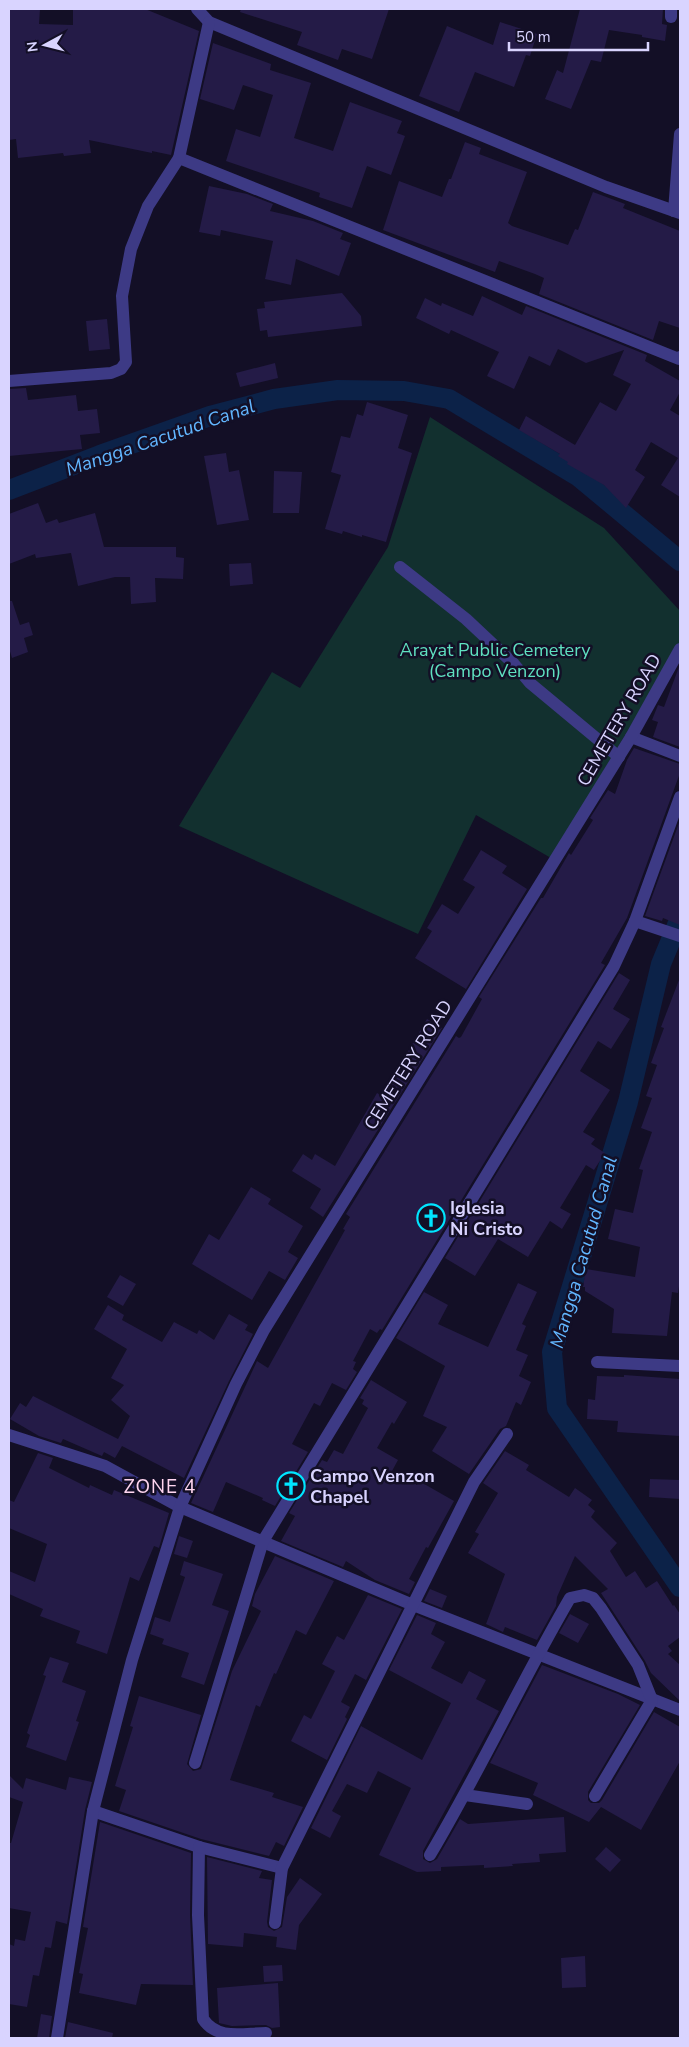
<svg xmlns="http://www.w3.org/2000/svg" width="689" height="2047" font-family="'Nunito Sans',sans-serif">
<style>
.green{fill:#12302f}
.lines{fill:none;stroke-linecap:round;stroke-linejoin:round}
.canal{stroke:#0c2248;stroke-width:20}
.building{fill:#241b47}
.minor{stroke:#3d3a85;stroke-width:12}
.labels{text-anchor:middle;stroke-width:5;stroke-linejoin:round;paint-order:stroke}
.park-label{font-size:18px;fill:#5fe0c0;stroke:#130f26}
.street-label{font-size:18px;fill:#d9d4ff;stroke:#130f26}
.poi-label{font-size:18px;font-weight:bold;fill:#d9d4ff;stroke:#130f26;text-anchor:start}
.water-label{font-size:19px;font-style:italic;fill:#62b6ff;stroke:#130f26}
.neighbourhood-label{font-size:19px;letter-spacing:1px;fill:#ffd6f0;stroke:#130f26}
</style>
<rect width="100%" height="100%" fill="#130f26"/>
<polygon class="green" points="430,417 604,528 680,611 680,644 551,858 476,815 418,934 179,826 272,672 300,688 388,547"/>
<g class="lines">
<g class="canal">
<polyline points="9,490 100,455 210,416 274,399 338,390 404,391 449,399 579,477 680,561"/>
<polyline points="680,918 661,964 628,1102 552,1352 557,1408 680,1587"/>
</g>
</g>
<g class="building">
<polygon points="9,9 40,9 39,24 73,25 73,9 145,9 199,31 171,155 152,151 152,153 89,140 91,153 64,156 63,153 18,158 16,139 9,140"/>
<polygon points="241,9 389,9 372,59 342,49 338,60 297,45 302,32 240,12"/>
<polygon points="580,9 663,9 662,24 667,25 665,41 642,37 642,35 609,30 601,62 591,60 571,109 545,99 557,70 563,73"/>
<polygon points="500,22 537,34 530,56 526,55 514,87 475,72 459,112 419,96 447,26 493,45"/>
<polygon points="213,43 271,64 270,70 311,83 294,138 333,151 350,102 402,121 397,133 405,136 391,175 367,166 352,208 319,197 320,193 226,161 236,129 260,137 273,95 243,85 234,110 200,99"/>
<polygon points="465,142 481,148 479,154 527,172 508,223 512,226 568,245 575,229 578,230 593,192 625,204 623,208 680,231 680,328 659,321 653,340 539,294 544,278 535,274 499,261 495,272 383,230 399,181 442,197 449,179 451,179"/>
<polygon points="209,186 247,194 273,204 270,211 313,221 343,233 340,239 351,243 339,276 296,259 291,285 265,279 273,241 221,230 220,236 199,232"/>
<polygon points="342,293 361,316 362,326 268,337 267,330 260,331 257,309 265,308 264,302"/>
<polygon points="482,296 522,315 526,306 647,355 645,361 680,381 680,392 670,410 680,416 680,497 661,485 678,458 651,442 635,470 645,477 626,508 604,485 567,464 568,462 558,456 560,454 519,430 526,416 575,445 600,402 616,411 631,384 613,375 624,350 586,363 558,349 550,366 529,356 514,389 487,376 499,352 451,330 449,334 416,318 425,298 441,306 442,303 473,316"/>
<polygon points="107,319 110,349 89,351 86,321"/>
<polygon points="275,363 278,378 240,387 236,373"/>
<polygon points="26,388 28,400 76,395 78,411 97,409 100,433 80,435 82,449 9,456 9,389"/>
<polygon points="367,402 408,415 398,448 412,453 386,542 362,535 362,537 343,531 342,534 325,529 341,475 331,472 341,436 350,438 357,414 363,416"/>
<polygon points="226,453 229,472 239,470 249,520 217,525 204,456"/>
<polygon points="274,471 302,472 299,513 273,513"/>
<polygon points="38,503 46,523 57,519 59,523 95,513 104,547 176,547 176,557 184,558 183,579 155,578 156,602 131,604 130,577 115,577 78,586 71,553 36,558 35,554 9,564 9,514"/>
<polygon points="251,563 253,584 230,586 229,564"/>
<polygon points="9,601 12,601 20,625 29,622 33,635 24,638 28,652 12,658 9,648"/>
<polygon points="679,667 680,667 680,747 653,737 658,722 652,720 658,705 664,707"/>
<polygon points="634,748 680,764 680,773 627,918 601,963 605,965 382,1330 380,1329 377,1333 370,1329 353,1361 356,1362 353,1369 357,1372 346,1390 332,1383 320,1406 314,1403 292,1444 308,1452 275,1506 262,1500 263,1498 226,1482 213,1512 191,1503 257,1361 268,1368 345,1230 343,1229 350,1217 346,1214 456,1036 459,1038 461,1037 482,999 479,997 541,898 543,898 569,853 571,855 593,820 590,818 608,790 615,794 627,760"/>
<polygon points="679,823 680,824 680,925 663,918 662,921 645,916"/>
<polygon points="481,850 507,866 502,873 527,889 466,989 415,958 432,931 427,928 442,904 458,914 475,887 463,880"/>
<polygon points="619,973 630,980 613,1009 630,1019 611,1049 598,1041 580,1071 610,1090 583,1132 595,1139 591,1144 605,1153 594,1170 586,1165 560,1208 571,1214 562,1229 550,1221 528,1257 498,1239 475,1276 445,1258"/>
<polygon points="679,980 680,980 680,1280 678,1293 672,1292 667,1336 612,1333 614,1309 585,1291 585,1287 583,1287 586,1269 635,1277 640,1247 608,1239 615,1209 633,1213 643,1170 639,1169 652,1132 641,1128 652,1098 646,1096 657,1065 651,1063 664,1028 661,1027"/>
<polygon points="427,1019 442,1028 323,1217 310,1208 321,1189 292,1171 303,1154 312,1160 315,1154 335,1166 377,1093 382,1096"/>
<polygon points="251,1187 271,1199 268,1204 303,1226 288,1252 298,1258 285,1280 269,1271 252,1300 192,1264 209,1234 219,1240"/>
<polygon points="120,1275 136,1284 123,1306 107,1297"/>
<polygon points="518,1283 537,1292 522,1324 526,1326 516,1350 528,1355 519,1376 531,1382 521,1405 516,1402 506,1426 500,1429 469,1474 432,1451 447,1427 423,1416 445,1366 396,1338 424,1292 448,1305 438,1324 488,1347"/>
<polygon points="108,1305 124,1315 122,1320 162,1342 174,1322 197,1334 199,1330 214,1340 229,1314 248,1325 245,1330 253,1334 229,1381 184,1478 122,1446 115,1458 104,1452 102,1456 63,1439 61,1443 39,1436 10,1419 20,1403 26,1407 33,1396 118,1439 130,1416 111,1400 124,1385 111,1378 127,1349 94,1329"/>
<polygon points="624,1375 680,1379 680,1436 617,1432 618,1421 587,1419 588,1399 595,1400 597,1376 624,1377"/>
<polygon points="371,1380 407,1402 394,1424 392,1422 377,1448 398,1460 392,1471 417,1485 419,1481 454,1501 428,1548 426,1547 409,1579 415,1582 409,1594 375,1580 346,1561 343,1567 281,1541 295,1516 289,1513 322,1460 327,1462 334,1450 343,1454 368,1408 362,1404 364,1400 360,1398"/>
<polygon points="505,1451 529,1465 526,1470 569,1497 575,1488 592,1500 588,1505 595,1511 591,1517 617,1543 610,1551 626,1577 635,1571 646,1588 657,1581 673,1606 674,1605 680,1614 680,1637 668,1646 672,1651 668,1654 680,1665 680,1701 651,1673 645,1661 601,1593 608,1589 575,1556 557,1597 556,1606 537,1640 505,1627 503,1632 486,1624 505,1574 468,1553 479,1534 475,1532 498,1493 483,1483"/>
<polygon points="38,1453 53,1458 49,1468 89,1488 90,1485 112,1495 114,1490 169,1513 159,1548 154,1546 139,1581 130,1577 107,1654 76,1643 80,1631 40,1616 43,1609 9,1594 9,1571 35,1582 47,1544 9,1528 9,1500 14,1502"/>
<polygon points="650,1479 680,1480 680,1499 649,1497"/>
<polygon points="179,1536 193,1541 187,1558 174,1554"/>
<polygon points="275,1556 334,1581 306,1635 296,1630 276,1674 274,1673 260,1707 256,1705 230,1780 274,1793 272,1797 303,1807 284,1846 276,1842 269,1856 201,1839 119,1811 126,1790 115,1786 133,1727 130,1726 139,1696 201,1715 187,1764 193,1771 201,1769 232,1671 261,1611 252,1606 255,1594"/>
<polygon points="184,1561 223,1574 212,1605 229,1611 204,1685 181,1677 189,1653 162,1644 164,1639 150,1634 155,1617 170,1622 185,1577 180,1575"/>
<polygon points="430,1589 447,1596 442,1608 424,1601"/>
<polygon points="368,1595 402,1609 366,1680 355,1674 341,1702 350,1707 345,1717 347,1719 327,1760 291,1741 304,1715 311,1719 335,1671 322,1664 337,1636 344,1640"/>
<polygon points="570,1614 589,1624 578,1643 559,1633"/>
<polygon points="417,1615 436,1623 431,1634 445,1642 431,1668 462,1684 469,1671 486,1680 476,1699 499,1711 423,1851 423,1859 430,1863 437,1859 460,1819 468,1824 564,1817 566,1852 539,1854 540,1862 512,1864 513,1866 484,1868 484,1865 441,1867 441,1871 417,1872 379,1855 411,1788 378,1771 367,1793 347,1784 332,1811 341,1816 330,1838 311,1828 361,1726 422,1760 451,1703 389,1670"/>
<polygon points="50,1657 69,1663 62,1682 86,1691 76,1721 79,1722 66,1761 26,1747 30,1735 27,1733 46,1676 43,1675"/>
<polygon points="542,1665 618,1694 640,1705 588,1792 588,1800 591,1803 599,1803 602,1800 654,1712 680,1727 680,1761 641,1830 601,1807 589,1822 533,1795 538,1783 490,1763"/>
<polygon points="9,1775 23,1789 26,1778 66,1790 69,1777 92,1782 85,1810 67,1924 56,1921 51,1948 45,1947 39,1976 33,1975 27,2007 9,2004 9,1944 14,1946 15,1939 25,1941 31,1912 9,1908 9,1843 11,1843 23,1802 9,1797"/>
<polygon points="100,1822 191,1853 190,1915 193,1985 141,1984 136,2005 79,1993 83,1974 79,1973 88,1928 83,1927"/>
<polygon points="606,1847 621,1860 610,1872 595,1859"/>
<polygon points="207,1857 262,1871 259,1878 272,1880 267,1922 268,1927 274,1931 282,1927 287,1897 300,1878 322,1894 299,1925 296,1950 276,1947 277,1937 244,1933 243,1947 208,1944"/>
<polygon points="585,1956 586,1987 562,1988 561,1958"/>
<polygon points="282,1965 283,1981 264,1982 263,1966"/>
<polygon points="278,1983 280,2027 272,2028 266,2025 232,2026 219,2023 217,1988"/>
<polygon points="41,2014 52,2016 49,2038 37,2038"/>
<polygon points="68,2022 113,2033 112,2038 65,2038"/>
</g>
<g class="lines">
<g class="minor">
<polyline points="197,9 209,22 606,187 680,213"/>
<polyline points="671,17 671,9"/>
<polyline points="179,158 679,359 680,357"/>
<polyline points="674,211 680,134"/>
<polyline points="9,381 111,373 121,369 126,362 122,296 131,249 148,206 179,158 209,22"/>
<polyline points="400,567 466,619 514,664 530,683 619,757"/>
<polyline points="631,737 680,756"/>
<polyline points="635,921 680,936"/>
<polyline points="597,1362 680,1366"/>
<polyline points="9,1435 105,1466 180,1507 413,1605 680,1710"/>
<polyline points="195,1763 263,1541 614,966 635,921 680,797"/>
<polyline points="465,1795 527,1804"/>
<path d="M 93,1811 L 199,1847 L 198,1915 L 203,2019 C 218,2041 243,2033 266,2033"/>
<polyline points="199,1847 282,1868"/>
<path d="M 430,1855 C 480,1771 521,1682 570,1598 L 584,1595 L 593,1598 L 601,1608 L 638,1665 L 652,1700 L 595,1796"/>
<polyline points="275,1923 282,1868 474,1482 507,1434"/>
<polyline points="57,2038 93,1811 132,1660 180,1507 236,1384 264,1330 631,737 680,649"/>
</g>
</g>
<defs>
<g id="church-ring" transform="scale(1.4375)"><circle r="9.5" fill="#130f26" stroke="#00e5ff" stroke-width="1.5"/><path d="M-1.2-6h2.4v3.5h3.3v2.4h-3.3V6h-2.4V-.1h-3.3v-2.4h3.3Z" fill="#00e5ff"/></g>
</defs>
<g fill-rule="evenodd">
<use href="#church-ring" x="431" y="1218"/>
<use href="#church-ring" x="291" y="1486"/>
</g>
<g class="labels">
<g class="park-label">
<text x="495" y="656">Arayat Public Cemetery<tspan x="495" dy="21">(Campo Venzon)</tspan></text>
</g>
<g class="street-label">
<text transform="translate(619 720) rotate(-60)" y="6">CEMETERY ROAD</text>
<text transform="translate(408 1065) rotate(-58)" y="6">CEMETERY ROAD</text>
</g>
<g class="poi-label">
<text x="450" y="1214">Iglesia<tspan x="450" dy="21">Ni Cristo</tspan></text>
<text x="310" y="1482">Campo Venzon<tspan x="310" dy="21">Chapel</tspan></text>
</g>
<g class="water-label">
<text transform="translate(160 437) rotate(-19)" y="7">Mangga Cacutud Canal</text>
<text transform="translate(583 1252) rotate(-74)" y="7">Mangga Cacutud Canal</text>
</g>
<g class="neighbourhood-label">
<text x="160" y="1493">ZONE 4</text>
</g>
</g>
<rect width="689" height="2047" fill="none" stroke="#d9d4ff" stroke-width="20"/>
<g transform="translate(45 45) rotate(263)" stroke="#130f26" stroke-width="4" paint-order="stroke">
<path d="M0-4L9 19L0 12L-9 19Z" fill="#d9d4ff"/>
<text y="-8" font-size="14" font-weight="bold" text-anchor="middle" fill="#d9d4ff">N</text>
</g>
<path d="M509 42v8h139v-8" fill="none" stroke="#d9d4ff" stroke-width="2.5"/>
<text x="516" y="42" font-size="15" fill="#d9d4ff" stroke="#130f26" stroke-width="4" paint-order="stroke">50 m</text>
</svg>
